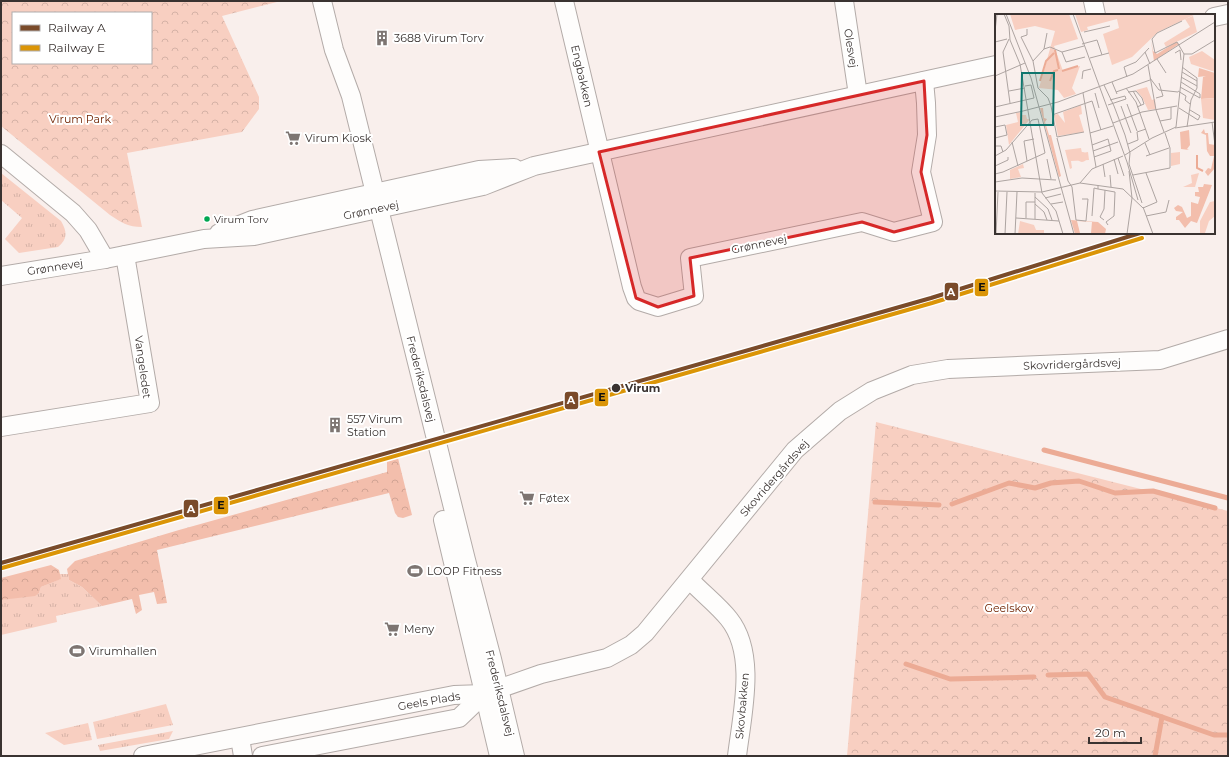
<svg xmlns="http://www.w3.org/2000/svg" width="1229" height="757" font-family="Montserrat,sans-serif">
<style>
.grass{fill:url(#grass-tufts)}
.forest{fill:url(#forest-crowns)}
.park{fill:url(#park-crowns);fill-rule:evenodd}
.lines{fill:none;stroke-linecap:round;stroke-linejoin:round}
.stream{stroke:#ecab95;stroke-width:5}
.minor-casing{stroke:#b3aba8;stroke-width:20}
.minor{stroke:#fefdfc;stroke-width:18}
.rail-1-casing{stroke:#fff;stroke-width:7}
.rail-2-casing{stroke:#fff;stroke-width:7}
.rail-1{stroke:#7a4b2a;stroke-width:4}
.rail-2{stroke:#db9507;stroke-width:4}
.marked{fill:#d62828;fill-opacity:0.2;stroke:#d62828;stroke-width:3;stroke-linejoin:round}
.bus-dot{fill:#00a651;stroke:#fff;stroke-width:1.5}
.stop-dot{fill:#3a3331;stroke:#fff;stroke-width:1.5}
.labels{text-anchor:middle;stroke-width:4;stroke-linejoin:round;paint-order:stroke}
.bus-label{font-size:10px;fill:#3a3331;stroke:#fff;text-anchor:start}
.poi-label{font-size:11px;fill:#3a3331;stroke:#fff;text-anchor:start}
.street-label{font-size:11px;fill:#3a3331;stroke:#fff}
.park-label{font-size:11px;fill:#712402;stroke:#fff}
.stop-label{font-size:11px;font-weight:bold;fill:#3a3331;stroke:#fff;text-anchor:start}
.inset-river{fill:none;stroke:#ecab95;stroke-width:2}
.inset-road{fill:none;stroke:#ada4a1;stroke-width:1}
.view{fill:#0f766e;fill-opacity:0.15;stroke:#0f766e;stroke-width:2}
.inset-edge{fill:none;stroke:#3a3331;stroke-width:2}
.line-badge{stroke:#fff;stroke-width:1.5}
.badge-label{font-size:11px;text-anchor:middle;font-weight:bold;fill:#fff}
.pale-badge-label{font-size:11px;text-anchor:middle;font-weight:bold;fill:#111}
</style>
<defs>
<pattern id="grass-tufts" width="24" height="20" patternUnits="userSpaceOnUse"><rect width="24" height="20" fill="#f8cfc1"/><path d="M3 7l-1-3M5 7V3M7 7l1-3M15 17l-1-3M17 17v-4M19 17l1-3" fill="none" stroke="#d5b2a6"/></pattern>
<pattern id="forest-crowns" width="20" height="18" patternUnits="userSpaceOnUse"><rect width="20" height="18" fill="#f3beac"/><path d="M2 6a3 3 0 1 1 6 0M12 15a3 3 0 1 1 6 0" fill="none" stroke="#d1a494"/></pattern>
<pattern id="park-crowns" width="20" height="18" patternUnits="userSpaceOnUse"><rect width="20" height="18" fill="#f8cfc1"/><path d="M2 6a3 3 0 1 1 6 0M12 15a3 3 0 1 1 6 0" fill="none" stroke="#d5b2a6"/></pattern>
</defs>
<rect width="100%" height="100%" fill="#f9efec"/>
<g class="grass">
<path d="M 1,173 L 61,221 C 67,231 68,239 58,247 L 19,253 L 5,239 L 22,218 L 1,200 Z"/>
<polygon points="60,574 68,574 69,580 82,587 102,606 56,616 57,622 1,635 1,600 39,593 41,587 60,579"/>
<polygon points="166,704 173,725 97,739 93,722"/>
<polygon points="88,723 92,740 64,745 45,733"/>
<polygon points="173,731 169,739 100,751 98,745"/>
</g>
<g class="forest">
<polygon points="398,458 412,515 403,518 398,517 395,513 389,493 157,550 167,603 157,604 154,592 139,595 142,610 136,614 132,599 102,606 82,587 69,580 67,569 75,561 179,530 387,472 387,461"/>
<polygon points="51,565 59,570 61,579 41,587 39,593 35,596 1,600 1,578"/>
</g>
<g class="park">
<path d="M 1,1 L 281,1 L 222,16 L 259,97 L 259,109 L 242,132 L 127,153 L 142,227 C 128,227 122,223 110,215 L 1,126 ZM 13,13 L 151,13 L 151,63 L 13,63 Z"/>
<polygon points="876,422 1228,511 1228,756 847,756"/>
</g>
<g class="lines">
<g class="stream">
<polyline points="1044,450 1228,498"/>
<polyline points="875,502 939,505"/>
<polyline points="952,504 1009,483 1035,488 1051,483 1079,481 1115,493 1153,491 1215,508"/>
<polyline points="906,664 950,679 1034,677"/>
<polyline points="1048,675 1088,674 1105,697 1214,735 1228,735"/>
<polyline points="1155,756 1162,717"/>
</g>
<g class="minor-casing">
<g id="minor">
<polyline points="322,1 334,50 351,96 466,560 492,659 515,756"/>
<polyline points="564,1 632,287 636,298 639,301 658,307 694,296 690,258 862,222 894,232 933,222 921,172 927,135 926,103 924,81"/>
<polyline points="844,1 858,95"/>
<polyline points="1093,1 1096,15"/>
<polyline points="1214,17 1228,14"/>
<polyline points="1,154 73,213 88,230 105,259"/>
<polyline points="219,233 252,220 479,170 514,168"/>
<polyline points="1,276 105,259 204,239 254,236 483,186 534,166 996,65"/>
<polyline points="1,427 150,403 125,255"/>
<polyline points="443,520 499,756"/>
<path d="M 690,580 C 701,592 719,606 729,619 C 757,654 742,714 737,756"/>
<polyline points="240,738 243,756"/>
<polyline points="143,756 454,695 484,694 541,674 607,658 631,645 645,633 795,450 840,411 872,391 912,375 948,369 1160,360 1228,339"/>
<polyline points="262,756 459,718 484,694"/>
</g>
</g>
<use href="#minor" class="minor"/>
<g class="rail-1-casing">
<polyline id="rail-1" points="1,563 931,298 1140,233"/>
</g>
<g class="rail-2-casing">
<polyline id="rail-2" points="2,568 932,303 1142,238"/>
</g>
<use href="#rail-1" class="rail-1"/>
<use href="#rail-2" class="rail-2"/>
</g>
<path class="marked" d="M 924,81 L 927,135 L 921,172 L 933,222 L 894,232 L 862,222 L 690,258 L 694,296 L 658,307 L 636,298 L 599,152 Z"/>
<defs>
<g id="building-bare" transform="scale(1.2)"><path d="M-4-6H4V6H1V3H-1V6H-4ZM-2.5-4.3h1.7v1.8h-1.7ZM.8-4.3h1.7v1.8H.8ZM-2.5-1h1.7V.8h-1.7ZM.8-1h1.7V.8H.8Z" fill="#7d7572" stroke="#fff" stroke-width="2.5" paint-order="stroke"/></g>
<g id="supermarket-bare" transform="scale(1.2)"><path d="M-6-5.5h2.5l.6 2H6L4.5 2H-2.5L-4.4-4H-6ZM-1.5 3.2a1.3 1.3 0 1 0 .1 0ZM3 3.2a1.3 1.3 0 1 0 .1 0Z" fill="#7d7572" stroke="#fff" stroke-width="2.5" paint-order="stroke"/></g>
<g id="stadium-bare" transform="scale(1.2)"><path d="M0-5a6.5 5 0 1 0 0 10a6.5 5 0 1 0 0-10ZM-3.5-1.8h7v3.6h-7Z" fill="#7d7572" stroke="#fff" stroke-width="2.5" paint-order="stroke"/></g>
</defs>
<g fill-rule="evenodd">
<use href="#building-bare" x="382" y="38"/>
<use href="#supermarket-bare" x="293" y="138"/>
<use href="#building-bare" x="335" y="425"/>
<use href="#supermarket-bare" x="527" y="498"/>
<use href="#stadium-bare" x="415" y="571"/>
<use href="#supermarket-bare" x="392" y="629"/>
<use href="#stadium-bare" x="77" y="651"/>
</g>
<circle class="bus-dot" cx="207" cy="219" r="3.5"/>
<circle class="stop-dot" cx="616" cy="388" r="5"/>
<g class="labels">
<g class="bus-label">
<text x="214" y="223">Virum Torv</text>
</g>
<g class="poi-label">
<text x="394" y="42">3688 Virum Torv</text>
<text x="305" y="142">Virum Kiosk</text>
<text x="347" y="423">557 Virum<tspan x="347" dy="13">Station</tspan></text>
<text x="539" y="502">Føtex</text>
<text x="427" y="575">LOOP Fitness</text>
<text x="404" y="633">Meny</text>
<text x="89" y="655">Virumhallen</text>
</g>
<g class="street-label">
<text transform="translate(851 48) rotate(81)" y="4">Olesvej</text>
<text transform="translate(582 76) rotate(77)" y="4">Engbakken</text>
<text transform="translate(371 210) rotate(-12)" y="4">Grønnevej</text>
<text transform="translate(759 244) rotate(-12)" y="4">Grønnevej</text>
<text transform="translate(55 267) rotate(-9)" y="4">Grønnevej</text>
<text transform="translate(1072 364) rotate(-2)" y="4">Skovridergårdsvej</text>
<text transform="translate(143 367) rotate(82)" y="4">Vangeledet</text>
<text transform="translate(421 379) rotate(76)" y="4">Frederiksdalsvej</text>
<text transform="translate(774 478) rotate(-49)" y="4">Skovridergårdsvej</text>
<text transform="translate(500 693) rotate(76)" y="4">Frederiksdalsvej</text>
<text transform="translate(429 701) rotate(-10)" y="4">Geels Plads</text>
<text transform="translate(742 706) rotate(-85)" y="4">Skovbakken</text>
</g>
<g class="park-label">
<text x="80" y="123">Virum Park</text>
<text x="1009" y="612">Geelskov</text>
</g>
<g class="stop-label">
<text x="625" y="392">Virum</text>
</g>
</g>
<g transform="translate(995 14)">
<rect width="220" height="220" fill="#f9efec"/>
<path d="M 198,2 L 202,18 L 171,33 L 169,29 L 195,13 L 190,5 ZM 86,91 L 87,100 L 84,101 L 89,118 L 63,122 L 59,101 L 63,100 L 70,109 L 68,98 ZM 204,159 L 200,173 L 188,173 L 197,169 L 196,161 Z" fill="#f8cfc1"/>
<path d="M 156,27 L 158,37 L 162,40 L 181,28 L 184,30 L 159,47 ZM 204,54 L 220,59 L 220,84 L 206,85 L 208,63 L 211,62 L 203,63 ZM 45,94 L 48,94 L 49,104 L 52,105 L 50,108 L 54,121 L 56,121 L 66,162 L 64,163 ZM 209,115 L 210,119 L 213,119 L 214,130 L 220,131 L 220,154 L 213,162 L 210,158 L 213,154 L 216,155 L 219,142 L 215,142 L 212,137 L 211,121 L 206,119 ZM 194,116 L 195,131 L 192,135 L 194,136 L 186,135 L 185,118 ZM 209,170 L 217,171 L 202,209 L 196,207 L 190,214 L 184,206 L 181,206 L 181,203 L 188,198 L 181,197 L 179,194 L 183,191 L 187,193 L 192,204 L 196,202 L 196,188 L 203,190 L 205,183 L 200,182 L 200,178 L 204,178 L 203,173 L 208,173 ZM 76,206 L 103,208 L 111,215 L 110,220 L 86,219 L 96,219 L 97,208 L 82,207 L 85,219 L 80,220 Z" fill="#f3beac"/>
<path d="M 220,187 L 220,202 L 214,207 L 210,219 L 205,219 L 205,207 L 215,188 Z" fill="#f8cfc1"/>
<path d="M 15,0 L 74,0 L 83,25 L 59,32 L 68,57 L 85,52 L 77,74 L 81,80 L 69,84 L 63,76 L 44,74 L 60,17 L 40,12 L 20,16 ZM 80,0 L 201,0 L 163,18 L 137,43 L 117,51 L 108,20 L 124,14 L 122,5 L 92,13 L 93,16 L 86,18 ZM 207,37 L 220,46 L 220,58 L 196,50 L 194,43 ZM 152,73 L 157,86 L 160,85 L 161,95 L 153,96 L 147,83 L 141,76 ZM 220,84 L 220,106 L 208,104 L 206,85 ZM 26,98 L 27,101 L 31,101 L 32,105 L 35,105 L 14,131 L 11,111 L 23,108 L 21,99 ZM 86,134 L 87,139 L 93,138 L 94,146 L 76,147 L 77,154 L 75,155 L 70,136 ZM 28,150 L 29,154 L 23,155 L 26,163 L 15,165 L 15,156 Z" fill="#f8cfc1"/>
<path d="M82 143a5 5 0 1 1 10 0a5 5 0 1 1-10 0ZM 185,138 L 185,150 L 176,152 L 176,139 ZM 25,207 L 39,211 L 41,216 L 49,216 L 49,220 L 23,220 Z" fill="#f8cfc1"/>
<path class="inset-river" d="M 60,36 L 64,55M 67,57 L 83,52M 45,67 L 51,47 L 59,39M 55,67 L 59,57 L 63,56M 202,141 L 202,154 L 208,157"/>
<path class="inset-road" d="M 9,0 L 14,12 L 15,26 L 25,50 L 47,179 L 61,197 L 68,220M 11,0 L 36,64 L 79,220M 78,0 L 132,148 L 143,186M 32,15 L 32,21 L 26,23 L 38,47M 0,17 L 2,0M 89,18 L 115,12M 14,25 L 8,38 L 15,89M 0,28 L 12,25M 87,30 L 102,26 L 107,41M 49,35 L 52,19M 67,38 L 71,48 L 90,43M 150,38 L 155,50M 180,39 L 185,36 L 186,46M 189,40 L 197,40 L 220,26M 95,44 L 114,39M 162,45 L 171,59M 153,51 L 161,96 L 169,118M 187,53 L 202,64 L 202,74 L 196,86 L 192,113M 187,58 L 202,67M 0,62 L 30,49M 132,63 L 129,53 L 141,48 L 154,34M 186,63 L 202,72M 155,64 L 164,76 L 183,78M 87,65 L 88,57 L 96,55M 117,68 L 122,80M 109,71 L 119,92M 185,73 L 205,84 L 205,80 L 186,68M 131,74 L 141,88 L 154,125M 14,77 L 30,74M 138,77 L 146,91M 183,77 L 191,82 L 190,86 L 195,90M 121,78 L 155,66M 133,78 L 141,77 L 147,84 L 149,90 L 142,93M 88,79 L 101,153M 100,79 L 104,94M 161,84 L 168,82 L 164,69M 132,90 L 142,117M 113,91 L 131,85 L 130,82 L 115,86M 119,92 L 130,121M 126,92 L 136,119M 0,93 L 39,84 L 36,71 L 30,72M 184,94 L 203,106 L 205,102 L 195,96M 28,97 L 63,88 L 138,60 L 220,8M 57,101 L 97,87 L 106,116M 0,103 L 28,97M 165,107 L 176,105 L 176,93M 217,108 L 220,131M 118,109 L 147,98 L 182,92M 0,113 L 10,111 L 12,121 L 0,124M 180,114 L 220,108M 95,119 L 118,112M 130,121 L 135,139 L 134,150 L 147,189M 62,123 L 56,92 L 53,84 L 43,74 L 38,47 L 49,35 L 55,33 L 67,38 L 89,32M 62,123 L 89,118M 62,124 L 73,167 L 77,173 L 81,206 L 91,207 L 93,185 L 87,185M 17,128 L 23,152M 150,129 L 155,141M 133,130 L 143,126 L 142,118 L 151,115M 97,131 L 113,125 L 116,137 L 99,143M 0,132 L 6,132 L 8,138M 98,137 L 123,128M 130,141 L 157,124 L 181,113 L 189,40 L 182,28 L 160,39 L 157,25 L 162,19 L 187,7M 0,142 L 11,136 L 37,106M 151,142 L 174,134M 123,144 L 129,162M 52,145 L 56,165M 119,145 L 123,160M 32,147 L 29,127 L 39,125M 108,150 L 110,163M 0,152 L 13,146 L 13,143M 0,160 L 8,158 L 50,139 L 43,105 L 37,106M 115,161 L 116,173M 138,161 L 175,154 L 175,134 L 170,119M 0,168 L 27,164 L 61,166M 85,169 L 97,155 L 128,142M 103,171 L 103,175 L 120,178 L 119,202 L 111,208 L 113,211M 0,177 L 47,178 L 85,169 L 128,175 L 148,194M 40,183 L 53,195 L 57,206M 50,184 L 66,180M 40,190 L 49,198 L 52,206M 56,190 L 68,188M 148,193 L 158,220M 148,194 L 162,188 L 151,159M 97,202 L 99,174 L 103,175M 151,202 L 171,198 L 174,186M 21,204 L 64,207M 31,204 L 31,188 L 40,188M 40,205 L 40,179M 109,206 L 105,203 L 109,195 L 110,176M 1,220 L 3,178M 10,220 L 12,178M 20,220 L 22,178M 132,220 L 137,184 L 134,157"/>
<path class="view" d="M 27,59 L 59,59 L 58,111 L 26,111 Z"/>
<rect width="220" height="220" class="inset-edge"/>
</g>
<g class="line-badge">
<rect x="974" y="278" width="15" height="19" rx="4" fill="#db9507"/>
<rect x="944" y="282" width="15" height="19" rx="4" fill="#7a4b2a"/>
<rect x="594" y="388" width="15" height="19" rx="4" fill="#db9507"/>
<rect x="564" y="391" width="15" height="19" rx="4" fill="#7a4b2a"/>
<rect x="213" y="496" width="16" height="19" rx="4" fill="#db9507"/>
<rect x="183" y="499" width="16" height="19" rx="4" fill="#7a4b2a"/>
</g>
<g class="badge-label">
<text x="951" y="296">A</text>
<text x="571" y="404">A</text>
<text x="191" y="513">A</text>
</g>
<g class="pale-badge-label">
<text x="982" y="291">E</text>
<text x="602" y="401">E</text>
<text x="221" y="509">E</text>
</g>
<rect width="1229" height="757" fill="none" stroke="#3a3331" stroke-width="4"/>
<rect x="12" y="12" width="140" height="52" fill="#ffffff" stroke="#b0adad"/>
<rect x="20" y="25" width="20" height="6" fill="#7a4b2a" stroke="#b0adad"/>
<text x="48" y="32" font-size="12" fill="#3a3331">Railway A</text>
<rect x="20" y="45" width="20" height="6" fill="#db9507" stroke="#b0adad"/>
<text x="48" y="52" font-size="12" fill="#3a3331">Railway E</text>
<path d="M1089 737v6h52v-6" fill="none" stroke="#3a3331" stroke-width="2"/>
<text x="1095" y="737" font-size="12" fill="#3a3331" stroke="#ffffff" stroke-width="3" paint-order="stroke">20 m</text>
</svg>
